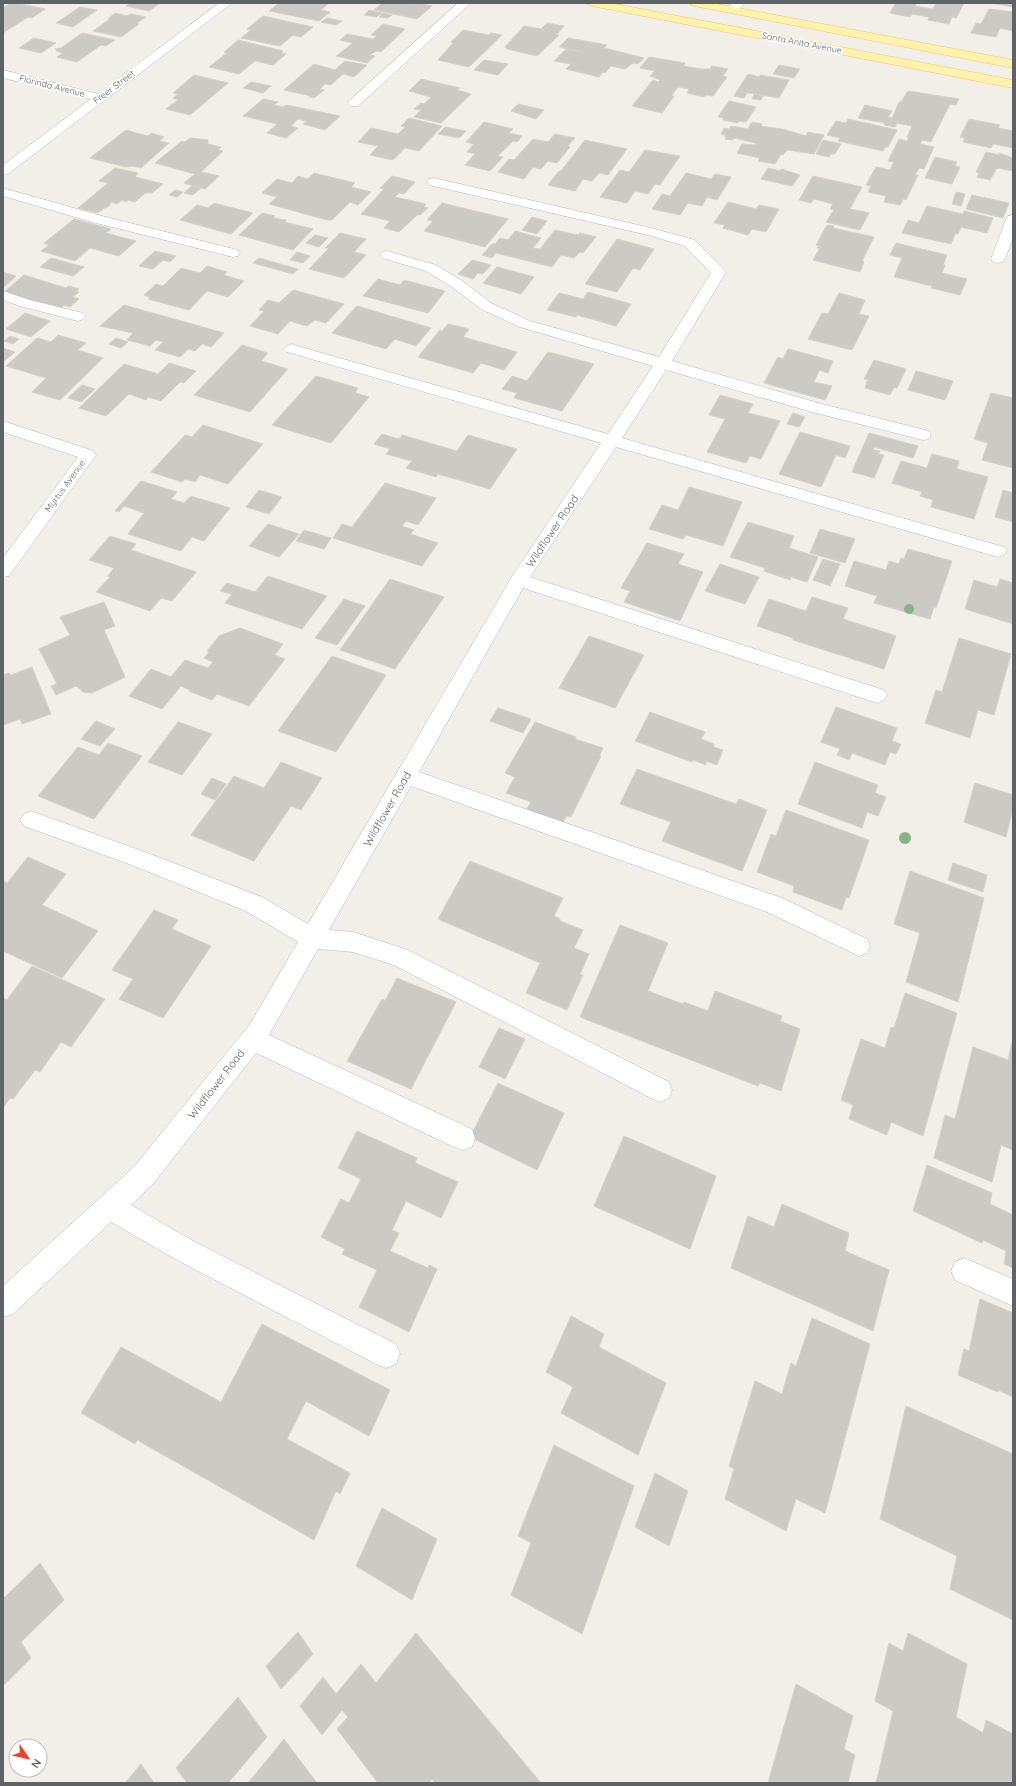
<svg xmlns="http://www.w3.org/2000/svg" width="1016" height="1786" font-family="Quicksand,sans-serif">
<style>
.building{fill:#cccac5;stroke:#d6d1c6}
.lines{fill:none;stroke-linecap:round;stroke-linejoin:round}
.minor-casing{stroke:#b5b8bc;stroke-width:1}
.major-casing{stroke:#f2c960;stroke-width:1}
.minor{fill:#fff;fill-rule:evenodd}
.major{fill:#fff2af;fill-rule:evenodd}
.tree{fill:#89b387}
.labels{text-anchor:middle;stroke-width:3.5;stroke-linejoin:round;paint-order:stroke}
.far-street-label{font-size:9px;fill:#5f6368;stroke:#fff}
.street-label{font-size:11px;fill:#5f6368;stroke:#fff}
</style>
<rect width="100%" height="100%" fill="#f1efe8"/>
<g class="building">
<polygon points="11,3 16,3 45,9 32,18 28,17 3,33 3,8"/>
<polygon points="131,3 164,3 159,4 149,11 126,6"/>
<polygon points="279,3 329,3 321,10 330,12 319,21 269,11"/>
<polygon points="377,3 415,4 417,3 432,6 417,19 374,10 381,4"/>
<polygon points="896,3 916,3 915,6 933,9 936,3 964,3 956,18 952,17 949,24 928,20 929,17 912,14 910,17 890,13"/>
<polygon points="991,3 1013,3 1013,7"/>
<polygon points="80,7 97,10 73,27 56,23"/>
<polygon points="989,9 1013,12 1013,31 1000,28 996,37 971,33 976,23 981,24"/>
<polygon points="369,10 382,13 376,17 364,15"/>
<polygon points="115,13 127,16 131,14 146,17 137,23 139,24 121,37 93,31 110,19 108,19"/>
<polygon points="383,13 392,15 388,18 379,17"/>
<polygon points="263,16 313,27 301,37 293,35 280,46 241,38 251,30 247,29"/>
<polygon points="327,18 342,21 336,25 321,22"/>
<polygon points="547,23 564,26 556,35 559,35 537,56 507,49 505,47 524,26 541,29"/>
<polygon points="383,24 405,29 381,52 376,51 370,55 375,56 367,63 336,56 353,43 340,40 347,34 373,39 377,36 371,35"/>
<polygon points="463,30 489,35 491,33 502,35 469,67 438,60 453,43 451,42"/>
<polygon points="82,33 115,40 106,46 101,45 77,62 57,57 63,53 56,51 57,50 55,49 61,48"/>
<polygon points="34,38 56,43 41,53 19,48"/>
<polygon points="568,38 607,45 604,48 644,58 638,64 633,63 625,69 611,66 605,73 603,72 599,77 566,69 571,64 554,61 566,49 583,52 559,47"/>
<polygon points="238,40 283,51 281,53 286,54 273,65 255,61 239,74 209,67 227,53 224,52"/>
<polygon points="649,57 685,63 683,66 701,69 710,69 712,66 728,69 723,76 727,77 713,96 706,95 704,97 687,93 689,89 678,87 671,96 674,96 662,113 632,106 653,80 658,82 660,80 650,76 655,71 640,68"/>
<polygon points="484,60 508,64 498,75 474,70"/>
<polygon points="345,61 367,65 354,77 343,74 331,85 325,84 320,89 324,90 314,98 309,97 311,96 284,90 314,64 335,70"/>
<polygon points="779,65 800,69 794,78 773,74"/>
<polygon points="748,74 759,77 760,75 789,80 779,98 737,91"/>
<polygon points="194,75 228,83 190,115 166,109 178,100 173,98 178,94 173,93"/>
<polygon points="421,79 460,88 457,90 471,94 441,123 414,117 421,110 414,109 421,103 424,104 431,97 409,91"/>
<polygon points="251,82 271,86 263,93 243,88"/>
<polygon points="737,91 747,93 744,98 734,96"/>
<polygon points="908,91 959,99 956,105 950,104 931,142 922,140 920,144 934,147 924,169 919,168 915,175 918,175 906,200 903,199 900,205 884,202 886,196 868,192 871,186 866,185 876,167 890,170 894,162 888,161 899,139 907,141 909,137 907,137 912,126 897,123 895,127 884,125 885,123 858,118 865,105 892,111 888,117 892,118 899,102 901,102"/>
<polygon points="754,94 763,96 761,100 752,99"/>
<polygon points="263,99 278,102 274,105 283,107 286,105 340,116 325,130 303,124 307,121 298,119 291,126 298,128 286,138 267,133 277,124 243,116"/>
<polygon points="729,101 756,107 746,122 739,121 738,123 723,120 724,118 718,117"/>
<polygon points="518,104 544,110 536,119 511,111"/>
<polygon points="409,118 442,126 419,151 405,148 393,160 370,155 378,146 358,142 371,128 398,134 405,127 401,126"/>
<polygon points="848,119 897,130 888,147 885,147 883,151 838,141 840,138 827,135 836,121 846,123"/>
<polygon points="969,119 1000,125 998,128 1013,131 1013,148 993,144 991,148 963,142 965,138 960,137"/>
<polygon points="484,122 513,129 509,133 522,136 517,142 513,141 498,156 503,157 490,171 465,165 475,154 467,152 474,144 466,142"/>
<polygon points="752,122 762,124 761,126 782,129 806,136 808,132 824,135 814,154 787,150 783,155 781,154 775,164 758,161 760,158 737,153 742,144 755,145 756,143 734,138 733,140 725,139 726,137 724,136 725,135 721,134 724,128 729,129 731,126 748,129"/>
<polygon points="445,127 466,131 459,138 438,134"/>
<polygon points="126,130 148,136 151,133 164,137 159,141 169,143 141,168 133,166 126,167 90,158"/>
<polygon points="555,134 575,138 568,146 570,147 557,163 548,161 541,169 533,167 524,179 498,172 509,159 514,160 533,139 548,142"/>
<polygon points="190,138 208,140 208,144 221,147 218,150 223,151 201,172 219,176 205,189 184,183 195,174 155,163 182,141 185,142"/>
<polygon points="585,140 627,149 608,175 599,173 592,181 583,179 575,191 548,185 559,171 561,171"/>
<polygon points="823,140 841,144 835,154 831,154 829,157 816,154"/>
<polygon points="645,150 680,156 660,185 655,184 648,194 635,191 627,203 600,197 620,170 629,172"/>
<polygon points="986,152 999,155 999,153 1013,158 1013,171 997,168 990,180 977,177 979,173 976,172"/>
<polygon points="935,157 957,162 955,166 960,167 952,184 925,178"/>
<polygon points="115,168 138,173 135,177 163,184 152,193 145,193 135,202 128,200 126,202 122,200 117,204 111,202 108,207 106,207 98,213 78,208 108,183 99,181"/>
<polygon points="768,168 780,171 781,169 800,175 792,186 761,179"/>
<polygon points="314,173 355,183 351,187 371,192 358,205 350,202 332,220 327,220 269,204 277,197 262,193 277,179 292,183 298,176 308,179"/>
<polygon points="686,173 711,179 715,174 731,177 717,200 707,197 702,206 688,203 680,215 652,209 662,194 670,196"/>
<polygon points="392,176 415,182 404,194 399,193 395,197 426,204 424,207 428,208 420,215 417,215 399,232 384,228 390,221 361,214 384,189 380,188"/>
<polygon points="813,176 862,187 850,209 869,213 860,230 826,222 834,210 830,209 833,204 814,199 811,203 799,200"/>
<polygon points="192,186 201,188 193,195 184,193"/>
<polygon points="175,190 183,192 177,197 169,195"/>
<polygon points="956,192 965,194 961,206 952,204"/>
<polygon points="972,195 1009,203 1003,218 966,209"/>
<polygon points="728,202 756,209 759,205 779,209 766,232 752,229 748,235 723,228 725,225 714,223"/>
<polygon points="214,203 253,213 231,234 180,220 197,205 208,208"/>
<polygon points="442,203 508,219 485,247 424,231 433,221 427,220"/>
<polygon points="927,206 963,214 964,211 993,218 987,233 961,227 958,234 955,234 951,244 902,233 908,220 919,223"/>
<polygon points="262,213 275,216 273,218 286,220 285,222 313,229 293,250 239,235"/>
<polygon points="532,217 547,221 537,234 522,230"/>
<polygon points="74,219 111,229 106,233 136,241 119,256 90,248 75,261 41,251 49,245 44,243"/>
<polygon points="827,225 834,226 833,228 874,237 862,261 864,262 860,272 813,260 820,248 817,248 819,246 816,245"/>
<polygon points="555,230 578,235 580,233 596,237 583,253 580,252 574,258 561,255 552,267 496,253 492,258 482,255 492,244 495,244 500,238 508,240 515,231 541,238 533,248 540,249"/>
<polygon points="340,233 366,239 354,252 366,255 344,278 309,269 329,248 325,248"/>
<polygon points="315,235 328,238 319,247 306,243"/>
<polygon points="617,239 654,249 640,270 633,268 617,292 585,284"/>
<polygon points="896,243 947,255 943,265 945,265 942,273 967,279 960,295 931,288 932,286 894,277 902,258 890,255"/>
<polygon points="155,251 176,256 170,262 163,260 153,269 139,266"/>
<polygon points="297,252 310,256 303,263 290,260"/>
<polygon points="51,258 84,267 73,276 40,267"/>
<polygon points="259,258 298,269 293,274 253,263"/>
<polygon points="472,260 491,265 483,274 478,273 473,279 458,274"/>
<polygon points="207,266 227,272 224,275 244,281 228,297 207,291 189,310 148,299 150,297 144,295 156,284 163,286 181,268 200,273"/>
<polygon points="497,267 534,277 521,294 483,283"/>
<polygon points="3,272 16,276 3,288"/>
<polygon points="24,275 66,288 68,286 79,289 76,291 79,292 73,297 79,299 70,307 64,305 59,310 4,292"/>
<polygon points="378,279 400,285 404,280 445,291 428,313 363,296"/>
<polygon points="293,290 344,304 326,323 315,320 307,326 290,321 278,334 250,326 264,311 259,310 268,300 279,303"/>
<polygon points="588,292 631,304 616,326 577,315 576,317 547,310 559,293 583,299"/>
<polygon points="839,293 865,300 859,314 869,316 852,350 808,339 822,313 828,314"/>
<polygon points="124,305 224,333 211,347 202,344 195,351 188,349 180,357 155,350 163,342 156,340 150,346 127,340 133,333 100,326"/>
<polygon points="357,306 431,328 416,346 395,339 386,349 332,333"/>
<polygon points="25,313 50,321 31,337 6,329"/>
<polygon points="448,324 469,329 463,337 517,352 504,370 481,363 473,373 418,357 440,330 442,331"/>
<polygon points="58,335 86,343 78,350 103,358 60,400 32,392 46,378 6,366 37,338 51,342"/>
<polygon points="10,336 19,339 13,344 4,341"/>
<polygon points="116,338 128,342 121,348 109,344"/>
<polygon points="242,345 268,353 261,361 288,369 250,412 194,395"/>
<polygon points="3,348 15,352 3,362"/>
<polygon points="788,349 833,361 828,373 819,370 814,382 832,386 825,400 764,383 778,357 783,359"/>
<polygon points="548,352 594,364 562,411 514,398 517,393 502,389 512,376 527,381"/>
<polygon points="874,360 906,369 897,388 894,387 890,395 865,388 868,380 864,379"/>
<polygon points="169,363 196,371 184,383 180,382 161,401 148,397 146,400 129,394 106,416 79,408 124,364 158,374"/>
<polygon points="916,371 953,381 945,400 908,390"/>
<polygon points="316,376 358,388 355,393 369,397 331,443 272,425"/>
<polygon points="82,385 95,389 81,402 68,398"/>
<polygon points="991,393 1013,398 1013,468 982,460 988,443 974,439"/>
<polygon points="720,395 753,404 748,413 780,421 761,459 750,456 746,463 707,452 725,419 709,415"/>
<polygon points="793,413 805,417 799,427 787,424"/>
<polygon points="203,425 263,444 228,484 200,475 195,482 185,479 182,482 151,472 185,435 192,437"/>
<polygon points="800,432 850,446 845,458 836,455 821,487 779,474"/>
<polygon points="869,433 918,446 913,458 874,447 873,450 880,451 878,454 884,455 874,478 852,472"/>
<polygon points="382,434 399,439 402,435 457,451 468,435 517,449 490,489 438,474 436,477 406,468 412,461 386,454 390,449 374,444"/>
<polygon points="932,454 959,461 957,469 988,477 974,519 931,507 933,500 920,496 922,492 892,483 901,461 927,468"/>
<polygon points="141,481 177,492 171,499 184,503 191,496 230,508 204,541 192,537 181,551 128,534 144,513 124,506 119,512 115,511"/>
<polygon points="385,483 436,498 418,525 406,521 402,526 414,530 410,534 438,543 422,566 333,538 342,524 352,527"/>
<polygon points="689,487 742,502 723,546 686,535 683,539 649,529 662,505 678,510"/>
<polygon points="259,490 282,497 269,514 246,507"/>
<polygon points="1003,490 1013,493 1013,522 995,517"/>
<polygon points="748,522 794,536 789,548 818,557 807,582 791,577 790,580 764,571 765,568 730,557"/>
<polygon points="268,524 299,534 279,557 249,546"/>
<polygon points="820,529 855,539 845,563 810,553"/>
<polygon points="304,530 331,538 324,549 296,541"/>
<polygon points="110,536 136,544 131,550 196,572 172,601 161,598 150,611 96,592 110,577 108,576 114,568 89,560"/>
<polygon points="647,543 684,554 678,564 703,572 680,621 624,602 630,591 621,588"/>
<polygon points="908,549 952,561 936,608 934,607 930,619 874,603 877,596 845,586 854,561 886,570 889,561 899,564 901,558 904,559"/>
<polygon points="823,559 840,564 830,586 813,580"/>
<polygon points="720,564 759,577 745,604 705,591"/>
<polygon points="268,576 327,596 302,629 225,603 232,594 220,591 227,583 255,592"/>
<polygon points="390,579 444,597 395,669 340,650"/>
<polygon points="1000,579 1013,583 1013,624 965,609 974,580 997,587"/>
<polygon points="812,597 848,608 843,619 896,636 884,669 793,640 793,638 757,626 769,599 806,611"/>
<polygon points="344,599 365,606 337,645 315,638"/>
<polygon points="104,602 115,626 104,630 125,677 92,693 83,692 76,686 56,695 51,686 57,684 39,649 70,635 60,617"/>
<polygon points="240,628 283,644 275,655 285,659 249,706 217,694 212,700 189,691 190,690 181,686 162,709 129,696 151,669 171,677 185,660 208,668 213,662 204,658 209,652 207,651 219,636"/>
<polygon points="589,636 644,655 615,708 559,688"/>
<polygon points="959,638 1011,654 994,715 978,710 970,738 925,723 936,690 942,692"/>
<polygon points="332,656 386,675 336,752 278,731"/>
<polygon points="32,667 51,714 22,724 20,719 3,725 3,675 9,673 11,675"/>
<polygon points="836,707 897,728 892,741 901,744 896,754 890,752 885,765 852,753 849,760 837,755 840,749 821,742"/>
<polygon points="498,708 531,719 523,733 490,721"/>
<polygon points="650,712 705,732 701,739 714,744 713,747 723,750 717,765 706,761 706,765 693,760 692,762 635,741"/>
<polygon points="96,721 115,729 100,746 81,739"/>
<polygon points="178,722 212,734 182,775 148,762"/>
<polygon points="535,722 576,737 575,739 603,748 599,756 601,756 571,817 566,816 561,827 524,814 531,802 506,793 515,777 505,773"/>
<polygon points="108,743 142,756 94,819 38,796 78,747 99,755"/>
<polygon points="281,762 322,778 301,810 291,806 254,861 191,835 234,776 264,788"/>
<polygon points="815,762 878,785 875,793 886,797 878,816 867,812 862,828 798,804"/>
<polygon points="637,769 736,804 739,799 767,810 742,871 662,841 671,822 620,804"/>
<polygon points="212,778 226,784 215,800 201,794"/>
<polygon points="975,783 1013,795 1013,808 1006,837 964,822"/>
<polygon points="786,810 869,840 849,898 846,897 842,910 793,892 794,886 757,872 771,834 776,836"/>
<polygon points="28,857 66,874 42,905 98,931 62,978 3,951 3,881 7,883"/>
<polygon points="470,861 563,898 554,916 560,919 560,921 583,930 574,948 589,954 580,974 583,975 567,1010 526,993 540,963 438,919"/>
<polygon points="953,863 987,875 983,892 948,880"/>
<polygon points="910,871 984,898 958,1002 906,982 920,933 894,924"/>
<polygon points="154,910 178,920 172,929 211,946 163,1018 119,999 133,979 112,970"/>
<polygon points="620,925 668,943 648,991 683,1004 684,1002 708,1011 715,991 782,1016 780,1021 800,1029 781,1091 760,1083 758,1086 580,1017"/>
<polygon points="32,966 105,999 71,1047 61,1042 40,1072 35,1070 13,1099 10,1098 3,1108 3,998 7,1000"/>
<polygon points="397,978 456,1002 411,1089 347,1061 382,999 385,1001"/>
<polygon points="905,993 957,1013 923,1136 891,1122 887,1135 849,1119 853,1105 841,1100 861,1039 885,1048 891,1027 894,1028"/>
<polygon points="499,1028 525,1039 505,1079 479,1067"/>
<polygon points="1013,1038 1013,1150 1001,1145 992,1182 934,1158 945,1115 955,1119 973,1047 1008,1060"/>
<polygon points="498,1083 564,1113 537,1170 470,1137"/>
<polygon points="357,1131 417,1158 415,1163 458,1182 441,1218 406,1201 392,1230 399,1233 390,1251 428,1268 429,1265 437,1269 409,1332 359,1307 377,1270 342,1254 345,1249 321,1237 341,1199 349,1203 361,1179 338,1168"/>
<polygon points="624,1136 716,1176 690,1249 594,1206"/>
<polygon points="927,1165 992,1193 990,1204 1013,1215 1013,1268 1004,1264 1006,1251 983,1240 982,1243 913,1211"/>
<polygon points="782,1204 849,1233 845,1251 889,1270 873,1331 731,1268 748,1216 774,1227"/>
<polygon points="980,1299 1013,1313 1013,1397 998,1390 998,1392 958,1375 964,1349 969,1351"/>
<polygon points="571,1316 604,1334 599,1347 666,1383 638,1455 561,1413 573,1387 546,1372"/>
<polygon points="812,1318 870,1344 825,1513 796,1499 786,1531 725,1499 734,1469 729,1466 755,1381 782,1394 791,1363 796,1366"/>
<polygon points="262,1324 390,1390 369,1436 306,1401 287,1439 350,1473 340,1494 336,1491 314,1540 137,1440 135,1444 81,1413 121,1347 221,1402"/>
<polygon points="906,1406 1013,1454 1013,1620 950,1589 957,1556 880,1519"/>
<polygon points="554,1445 634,1486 582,1634 511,1595 531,1543 518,1536"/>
<polygon points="655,1473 688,1491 669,1546 635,1527"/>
<polygon points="382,1508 437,1539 412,1600 356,1566"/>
<polygon points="40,1563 64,1600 21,1642 31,1658 3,1686 3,1599"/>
<polygon points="298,1632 313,1654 281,1689 266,1666"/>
<polygon points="416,1633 541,1783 435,1783 432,1779 429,1783 378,1783 337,1729 348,1717 342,1710 322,1735 300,1706 323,1677 336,1694 361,1664 376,1683"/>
<polygon points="908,1633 967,1664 956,1717 983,1733 986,1720 1013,1734 1013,1783 876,1783 893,1711 875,1701 889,1643 903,1651"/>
<polygon points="796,1684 853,1716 844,1749 855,1755 848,1783 768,1783"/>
<polygon points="238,1697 267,1737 228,1783 187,1783 176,1768"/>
<polygon points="284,1739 317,1783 248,1783"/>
<polygon points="141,1764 154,1783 125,1783"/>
</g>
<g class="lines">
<g class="minor-casing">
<g id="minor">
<polygon points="219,3 232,3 8,174 3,175 3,165 91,99 3,78 3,70 98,94"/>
<polygon points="458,3 471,3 358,106 350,106 348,103 350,100"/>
<polygon points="732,3 744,3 737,12 733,13 727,10"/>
<polygon points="434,178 651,228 695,240 726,272 672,361 822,404 929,431 931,435 929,439 923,440 812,412 666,370 622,438 1004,547 1007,551 1004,555 998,557 616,447 530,577 884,690 887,695 884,700 877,703 523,588 419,772 782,898 867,939 870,946 867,953 859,956 767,912 411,786 329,930 353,932 408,950 669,1082 672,1090 669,1098 660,1102 651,1098 394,965 353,952 318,949 269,1035 472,1129 475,1138 472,1147 463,1150 454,1147 256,1053 152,1185 131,1205 195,1242 396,1344 400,1354 396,1364 386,1368 376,1364 177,1260 111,1222 13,1314 3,1317 3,1286 134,1167 250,1024 298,942 246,911 129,864 24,826 20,820 24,814 31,811 145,852 262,897 308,924 513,575 601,443 287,352 284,349 287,346 292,344 297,346 608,434 653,366 520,327 481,309 452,287 426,271 382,258 380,255 382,252 387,251 436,265 462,281 491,303 530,321 659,357 711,273 685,246 648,235 429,185 427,182 429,179"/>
<polygon points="3,188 102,216 238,250 240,253 238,256 233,257 92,222 3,196"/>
<polygon points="1013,215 1013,238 1005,259 1003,262 998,263 993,262 991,259 1006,219 1008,216"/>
<polygon points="3,291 30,300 83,313 86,316 83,319 78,321 20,306 3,300"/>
<polygon points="3,421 94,451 96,455 9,576 3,577 3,558 78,457 3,432"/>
<polygon points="964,1258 1013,1279 1013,1306 955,1280 951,1271 955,1262"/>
</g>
</g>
<g class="major-casing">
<g id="major">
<polygon points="586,3 610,3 1013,80 1013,88 592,6"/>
<polygon points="688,3 712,3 1013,60 1013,68 694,6"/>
</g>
</g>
<use href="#minor" class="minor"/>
<use href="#major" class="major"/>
</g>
<g class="tree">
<circle cx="909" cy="609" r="5"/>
<circle cx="905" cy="838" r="6"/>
</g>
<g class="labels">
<g class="far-street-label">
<text transform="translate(802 43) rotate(11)" y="3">Santa Anita Avenue</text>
<text transform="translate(52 86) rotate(14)" y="3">Florinda Avenue</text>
<text transform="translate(114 87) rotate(-37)" y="3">Freer Street</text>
<text transform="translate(65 486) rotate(-54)" y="3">Myrtus Avenue</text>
</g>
<g class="street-label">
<text transform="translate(552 531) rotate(-56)" y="4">Wildflower Road</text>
<text transform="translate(387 809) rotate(-60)" y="4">Wildflower Road</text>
<text transform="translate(216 1084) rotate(-52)" y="4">Wildflower Road</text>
</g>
</g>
<rect width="1016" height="1786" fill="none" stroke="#5f6368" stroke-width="8"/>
<g transform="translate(28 1758) rotate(124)"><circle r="19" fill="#ffffff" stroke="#bfc1c3"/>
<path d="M0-3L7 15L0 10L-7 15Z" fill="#ea4335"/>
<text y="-6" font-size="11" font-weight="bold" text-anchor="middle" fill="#5f6368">N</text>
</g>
</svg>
